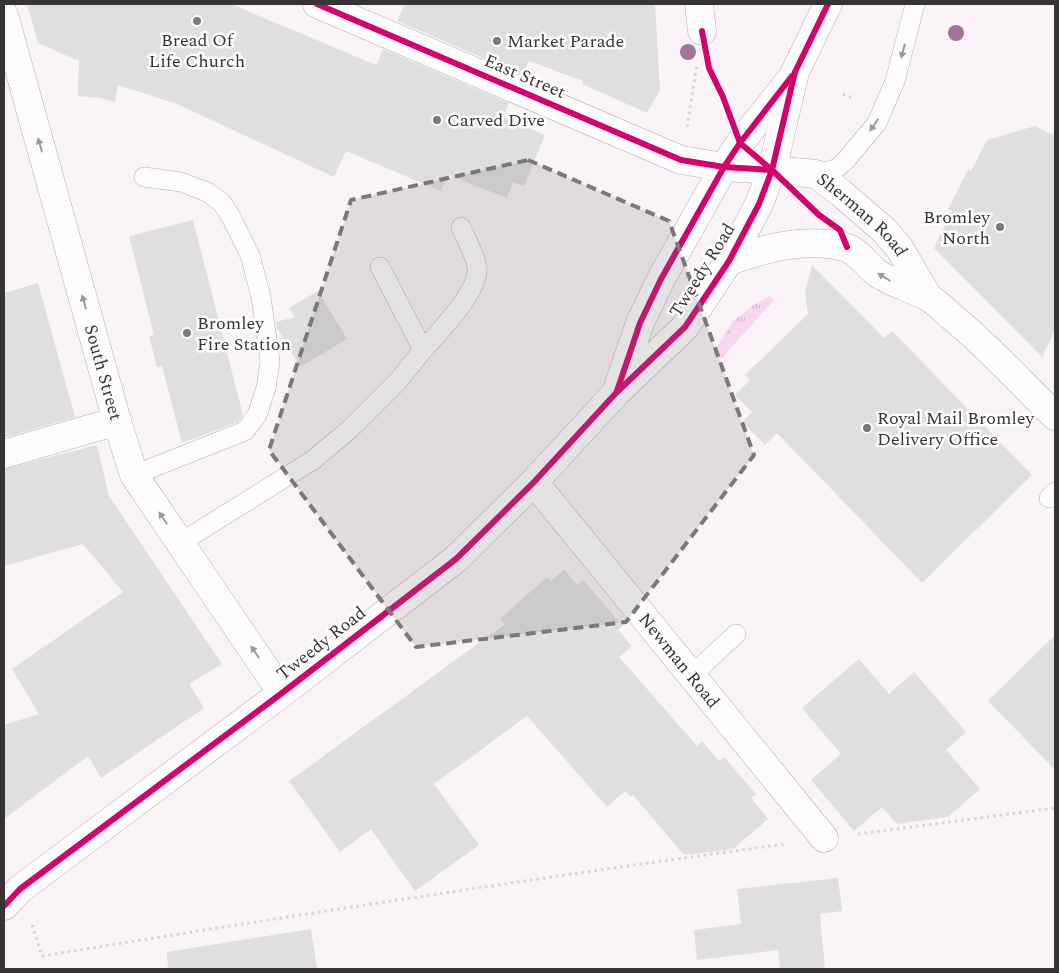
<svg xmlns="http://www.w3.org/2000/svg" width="1059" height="973" font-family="Spectral,serif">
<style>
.grass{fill:url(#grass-tufts)}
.building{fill:#dfdee0}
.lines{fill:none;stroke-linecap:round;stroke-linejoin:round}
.service-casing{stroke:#b1acb0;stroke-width:20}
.minor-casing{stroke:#b1acb0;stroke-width:29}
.tertiary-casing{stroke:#b1acb0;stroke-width:29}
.primary-casing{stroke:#b1acb0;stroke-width:29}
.path{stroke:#d5d3d4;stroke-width:3;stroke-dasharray:2.5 4;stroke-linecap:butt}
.service{stroke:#fefdfe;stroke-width:19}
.minor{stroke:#fefdfe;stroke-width:28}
.tertiary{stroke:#fefdfe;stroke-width:28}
.primary{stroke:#fefdfe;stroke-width:28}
.cycleway-casing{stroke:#fff;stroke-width:9}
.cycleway{stroke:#d6006c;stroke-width:6}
.tree{fill:#a27499}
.oneway{fill:#9a989a}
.marked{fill:#7b777a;fill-opacity:0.2;stroke:#7b777a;stroke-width:4;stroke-dasharray:10 6;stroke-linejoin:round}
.poi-dot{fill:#7b777a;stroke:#fff;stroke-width:2}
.labels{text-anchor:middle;stroke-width:5;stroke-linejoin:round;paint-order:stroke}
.poi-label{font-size:18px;fill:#373336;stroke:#fff;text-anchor:start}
.street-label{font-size:18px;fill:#373336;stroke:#fff}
</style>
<defs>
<pattern id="grass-tufts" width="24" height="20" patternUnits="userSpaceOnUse" patternTransform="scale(1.25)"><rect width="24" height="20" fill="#f8d8ef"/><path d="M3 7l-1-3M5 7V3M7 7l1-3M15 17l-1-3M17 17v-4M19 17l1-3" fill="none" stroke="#d5bace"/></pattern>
</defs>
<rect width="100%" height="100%" fill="#faf4f8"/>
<polygon class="grass" points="770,296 774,300 721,359 713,354 733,321 752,306"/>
<g class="building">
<polygon points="27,4 231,4 376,65 383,49 509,103 503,117 545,135 524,186 513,182 507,198 448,175 441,191 346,151 334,177 177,104 118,85 115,102 100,98 78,96 79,61 38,43"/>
<polygon points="405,4 655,4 660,90 647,113 582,84 583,81 529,61 523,75 397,21"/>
<polygon points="1035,126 1055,136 1055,330 1042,357 934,248 952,211 948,209 968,169 971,171 987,140"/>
<polygon points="193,220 243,415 238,422 182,443 162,366 157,367 149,336 154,335 129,236"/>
<polygon points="812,265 884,338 892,331 1032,475 922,583 777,433 765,445 742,422 752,412 735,395 750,380 745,375 808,314 805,293"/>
<polygon points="38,283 75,417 4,438 4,293"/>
<polygon points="318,291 347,339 300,367 277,328 276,322 295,317 289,308"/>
<polygon points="97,445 109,496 222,664 189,684 204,708 101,778 88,756 4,819 4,725 39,714 12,669 123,592 83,544 4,566 4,469"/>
<polygon points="564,569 577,585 583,580 623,626 618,630 632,646 619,657 697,746 702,741 719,761 724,757 756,794 751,798 768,819 733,849 684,855 633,795 631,797 625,791 607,807 527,716 434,784 479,845 415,891 371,829 340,852 289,781 505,624 500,619 547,577 551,581"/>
<polygon points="1055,635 1055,770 988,701"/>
<polygon points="859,659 889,694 914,672 966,732 946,750 980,789 948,817 897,824 882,807 854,831 811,780 841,754 802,708"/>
<polygon points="838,878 842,911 820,914 825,969 780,969 778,950 697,960 694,930 741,924 737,889"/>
<polygon points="311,929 317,969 168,969 167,952"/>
</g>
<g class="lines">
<g class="service-casing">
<g id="service">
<polyline points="816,174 836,169 846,160 877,123 895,81 915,4"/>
<path d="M 423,350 C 438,333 481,290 477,266 C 474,253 466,239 461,227"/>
<polyline points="134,475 245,431 257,415 266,388 270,361 261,297 250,255 231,217 222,203 207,192 181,182 144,177"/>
<polyline points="1049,498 1055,492"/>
<polyline points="180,543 313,460 350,429 398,381 423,350 380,267"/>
<polyline points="692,675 736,634"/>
</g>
</g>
<g class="minor-casing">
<g id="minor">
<polyline points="699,4 702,31"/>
<path id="s1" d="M 4,15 L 117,421 L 134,475 L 282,693"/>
<path id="s2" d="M 772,170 L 816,174 L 841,193 L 885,231 L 900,249 L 928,297"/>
<path d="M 729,261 C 766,248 806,237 844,247 C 858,250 866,265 877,273 C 893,284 911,288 928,297 C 936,302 944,310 951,316 C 988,346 1021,383 1055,416"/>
<polyline points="4,454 117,421"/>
<path id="s3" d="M 534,482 L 824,838"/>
</g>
</g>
<g class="tertiary-casing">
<polyline id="tertiary" points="317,4 681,160 724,167 772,170"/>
</g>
<g class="primary-casing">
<g id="primary">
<polyline points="618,387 640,323 661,279 724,167 740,143 790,80"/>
<polyline points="4,906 20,889 282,693 456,559 534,482 616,393 685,327 729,261 759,204 772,170 795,72 828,4"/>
</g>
</g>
<g class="path">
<polyline points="843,94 855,99"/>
<polyline points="687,127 697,64"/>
<polyline points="858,834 1055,808"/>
<path d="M 32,925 L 42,956 C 289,916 536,878 785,844"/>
</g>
<use href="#service" class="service"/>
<use href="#minor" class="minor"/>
<use href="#tertiary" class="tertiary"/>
<use href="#primary" class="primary"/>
<g class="cycleway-casing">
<g id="cycleway">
<polyline points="317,4 681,160 724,167 772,170"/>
<polyline points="702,31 709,68 723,97 740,143 772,170 819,215 840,230 847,247"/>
<polyline points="617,391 640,323 661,279 724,167 740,143 792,76"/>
<polyline points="4,906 20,889 282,693 456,559 534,482 616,393 685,327 729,261 759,204 772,170 795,72 828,4"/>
</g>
</g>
<use href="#cycleway" class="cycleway"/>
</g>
<g class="tree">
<circle cx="956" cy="33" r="8"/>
<circle cx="688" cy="52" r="8"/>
</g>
<defs><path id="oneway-solid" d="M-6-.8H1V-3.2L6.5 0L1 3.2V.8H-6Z" transform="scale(1.25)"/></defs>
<g class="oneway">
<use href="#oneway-solid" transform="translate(903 51) rotate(105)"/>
<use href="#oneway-solid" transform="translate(874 125) rotate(124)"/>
<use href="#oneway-solid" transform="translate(40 145) rotate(-106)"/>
<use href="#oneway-solid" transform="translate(884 277) rotate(-148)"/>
<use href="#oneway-solid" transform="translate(84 302) rotate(-106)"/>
<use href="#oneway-solid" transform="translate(163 518) rotate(-124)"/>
<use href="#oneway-solid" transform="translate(255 652) rotate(-124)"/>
</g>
<path class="marked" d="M 528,160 L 669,221 L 754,455 L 626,622 L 416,647 L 269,450 L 351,200 Z"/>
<g class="poi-dot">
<circle cx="197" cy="21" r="5"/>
<circle cx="497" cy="41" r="5"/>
<circle cx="437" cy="120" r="5"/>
<circle cx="1000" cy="227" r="5"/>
<circle cx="187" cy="333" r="5"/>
<circle cx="867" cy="428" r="5"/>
</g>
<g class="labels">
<g class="poi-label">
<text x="197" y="46" text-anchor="middle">Bread Of<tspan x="197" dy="21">Life Church</tspan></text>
<text x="507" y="47">Market Parade</text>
<text x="447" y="126">Carved Dive</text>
<text x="990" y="223" text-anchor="end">Bromley<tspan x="990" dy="21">North</tspan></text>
<text x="197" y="329">Bromley<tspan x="197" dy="21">Fire Station</tspan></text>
<text x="877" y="424">Royal Mail Bromley<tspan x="877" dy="21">Delivery Office</tspan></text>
</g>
<g class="street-label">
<text transform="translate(525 76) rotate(23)" y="6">East Street</text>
<text dy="6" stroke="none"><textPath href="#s2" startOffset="106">Sherman Road</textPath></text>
<text transform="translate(702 270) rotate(-58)" y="6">Tweedy Road</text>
<text dy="6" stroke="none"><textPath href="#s1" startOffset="371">South Street</textPath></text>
<text transform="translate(321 643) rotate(-38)" y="6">Tweedy Road</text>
<text dy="6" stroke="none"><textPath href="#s3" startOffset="230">Newman Road</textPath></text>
</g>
</g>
<rect width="1059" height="973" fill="none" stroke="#373336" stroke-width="10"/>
</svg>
